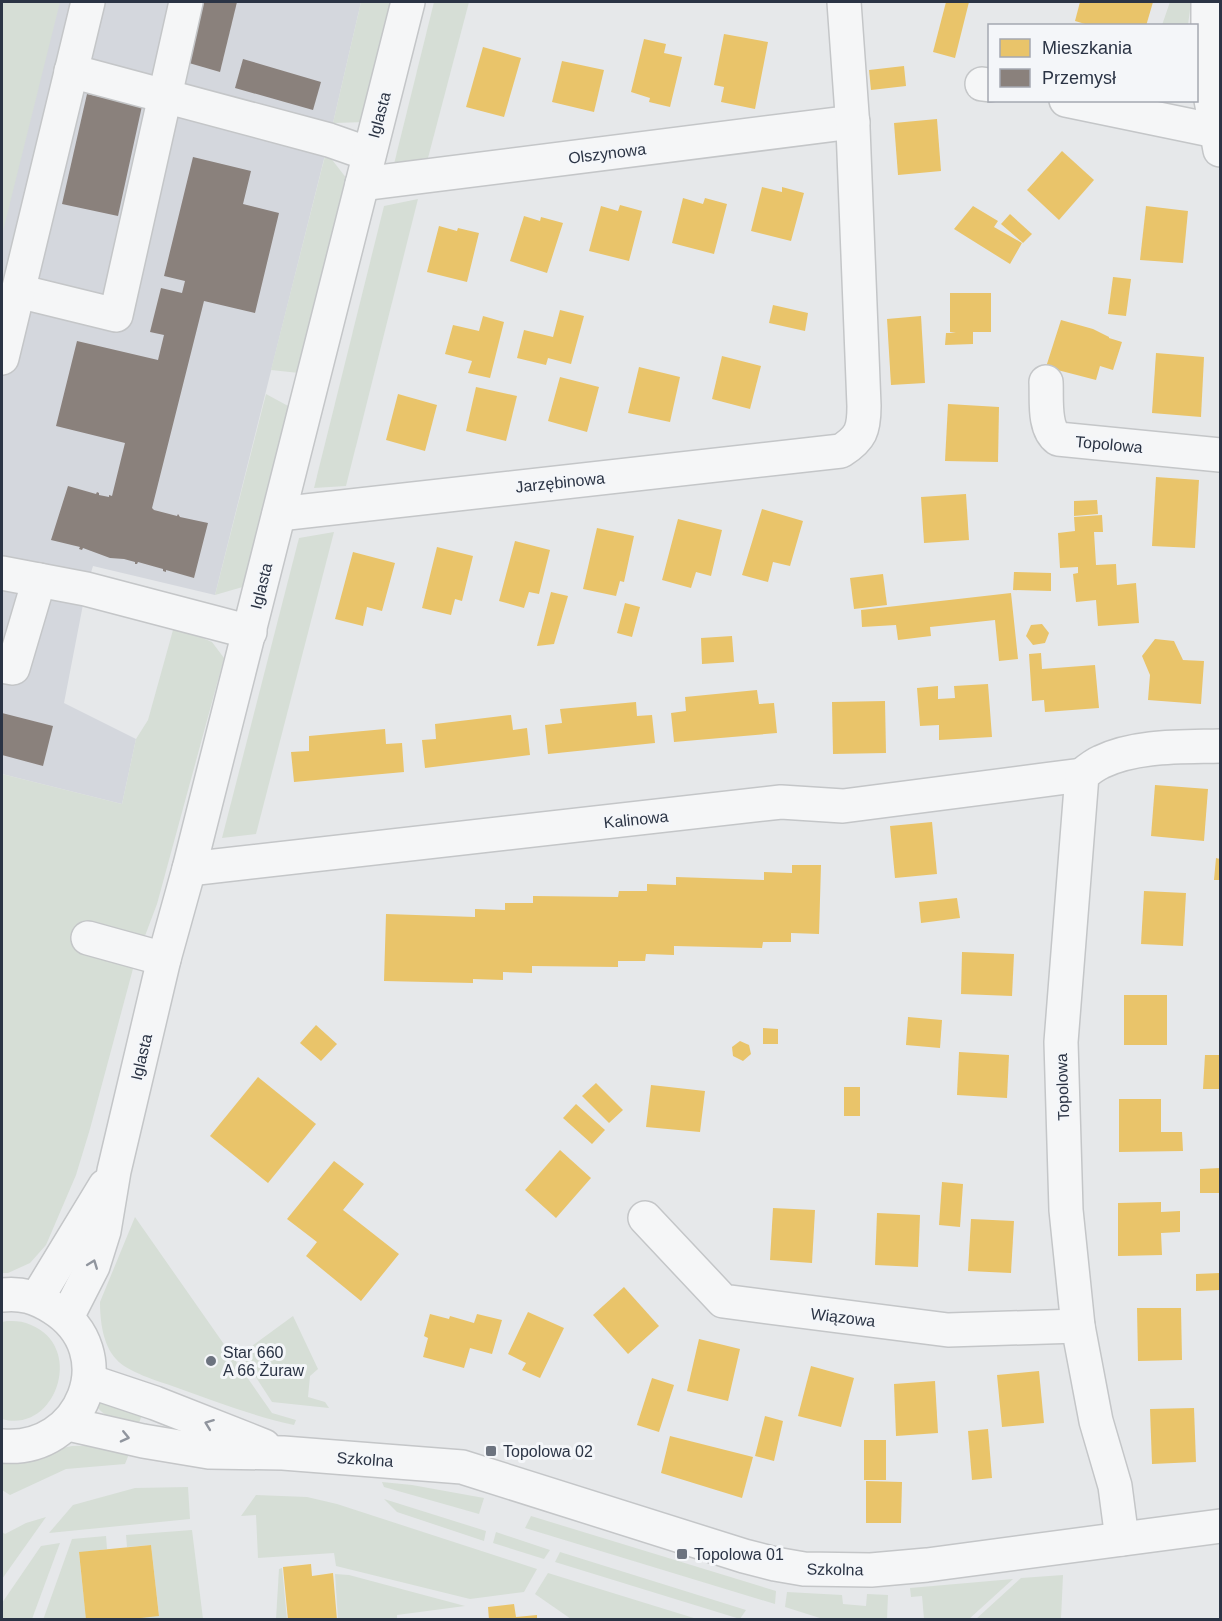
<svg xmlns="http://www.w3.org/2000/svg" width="1222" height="1621" font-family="Arial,sans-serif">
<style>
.built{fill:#d4d7dd}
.green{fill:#d6ded6}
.homes{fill:#e9c46a}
.industry{fill:#8a817c}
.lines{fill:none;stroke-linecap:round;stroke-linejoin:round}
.minor-casing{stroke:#c4c6c8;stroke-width:36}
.minor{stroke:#f5f6f7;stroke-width:33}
.oneway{stroke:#90959e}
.poi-dot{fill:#6c737f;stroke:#f4f6f9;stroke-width:2}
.labels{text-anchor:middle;stroke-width:6;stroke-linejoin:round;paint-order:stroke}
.street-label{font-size:16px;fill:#2b3445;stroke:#f4f6f9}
.poi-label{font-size:16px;fill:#2b3445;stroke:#f4f6f9;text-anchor:start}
</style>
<rect width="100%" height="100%" fill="#e6e8ea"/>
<polygon class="built" points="2,2 361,2 333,123 215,595 93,566 86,589 64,703 136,739 122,804 2,774"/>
<g class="green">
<polygon points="2,2 60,2 2,235"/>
<polygon points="361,2 396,2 366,122 333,123"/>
<polygon points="434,2 469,2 428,158 394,164"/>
<polygon points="1170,2 1191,2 1188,25 1162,25"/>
<polygon points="326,152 347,179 299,373 271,370"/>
<polygon points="418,199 346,486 314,488 384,206"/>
<polygon points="266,394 290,407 246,586 215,595"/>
<polygon points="334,532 256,834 222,838 299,538"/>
<polygon points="173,630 186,631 212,642 224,658 157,904 134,965 90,1129 76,1175 46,1245 30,1263 8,1273 2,1273 2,774 122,804 136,739 148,720"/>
<path d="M 135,1217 L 272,1413 L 296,1420 L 294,1425 C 253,1416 214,1401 175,1387 C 158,1381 127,1372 116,1359 C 103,1345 100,1321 100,1302 Z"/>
<polygon points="293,1316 318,1369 310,1376 308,1397 325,1402 329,1408 272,1402 241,1354"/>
<path d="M 7,1321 C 13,1321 20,1321 26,1323 C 88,1343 56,1435 2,1419 L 2,1322 Z"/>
<path d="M 97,1399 L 144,1409 L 138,1426 C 124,1421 101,1418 95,1403 Z"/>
<polygon points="116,1445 131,1449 125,1464 66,1469 10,1495 2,1490 2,1461 72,1446"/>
<polygon points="382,1482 412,1485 484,1498 479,1514 384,1487"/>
<polygon points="188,1487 190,1519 49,1533 73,1505 135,1488"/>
<polygon points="256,1495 307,1497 337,1504 537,1569 524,1592 470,1599 336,1566 334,1553 258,1558 256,1515 241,1516"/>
<polygon points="384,1499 486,1531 484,1541 397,1512"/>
<polygon points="531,1516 776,1591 775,1604 525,1528"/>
<polygon points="46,1517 2,1579 2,1532 5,1534 26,1523"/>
<polygon points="192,1530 203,1619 123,1620 159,1615 151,1545 127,1547 126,1535"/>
<polygon points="496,1532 550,1550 544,1559 493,1543"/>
<polygon points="106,1536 107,1549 79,1553 86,1619 43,1620 72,1539"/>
<polygon points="60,1543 32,1619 2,1619 2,1603 41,1546"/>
<polygon points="560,1552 746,1610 740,1619 555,1562"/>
<polygon points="282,1568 287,1619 276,1619 279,1569"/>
<polygon points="548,1573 697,1619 571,1619 535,1594"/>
<polygon points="335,1574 349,1575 465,1606 397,1615 397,1619 338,1619"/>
<polygon points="1063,1575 1061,1619 976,1619 1021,1578"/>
<polygon points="1013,1579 969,1619 924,1619 922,1596 911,1597 910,1588"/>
<polygon points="787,1592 842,1595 843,1604 866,1606 867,1594 888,1595 887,1619 823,1619 785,1607"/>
</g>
<g class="homes">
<polygon points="946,2 969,2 955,58 933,52"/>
<polygon points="1080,2 1153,2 1146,26 1092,26 1075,21"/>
<polygon points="724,34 768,42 755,109 721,102 724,87 714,85"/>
<polygon points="644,39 666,44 664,53 682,57 670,107 649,102 650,98 631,92"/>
<polygon points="483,47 521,58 504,117 466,107"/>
<polygon points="562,61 604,70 594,112 552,102"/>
<polygon points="904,66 906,86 871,90 869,70"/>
<polygon points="937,119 941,171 898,175 894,123"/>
<polygon points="1062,151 1094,180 1059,220 1027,190"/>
<polygon points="762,187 782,192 782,187 804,193 791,241 751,231"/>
<polygon points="683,198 703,204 705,198 727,204 714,254 672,243"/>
<polygon points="620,205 642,211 629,261 589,251 601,206 618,211"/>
<polygon points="973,206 998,221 994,227 1022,243 1010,264 954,229"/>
<polygon points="1146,206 1188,211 1183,263 1140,260"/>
<polygon points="1010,214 1032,234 1023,243 1001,224"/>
<polygon points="524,216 540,221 541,217 563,223 547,273 510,261"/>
<polygon points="439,226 457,231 458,228 479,233 467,282 427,272"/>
<polygon points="1113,277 1131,279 1126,316 1108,314"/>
<polygon points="950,293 991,293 991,332 973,332 973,344 945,345 946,333 956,333 950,332"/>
<polygon points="773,305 808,313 805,331 769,323"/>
<polygon points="560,310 584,316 571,364 548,358 546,365 517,358 524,330 553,337"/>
<polygon points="483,316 504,322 490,378 468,373 472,361 445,354 453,325 479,331"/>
<polygon points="921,316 925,383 891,385 887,319"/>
<polygon points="1061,320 1093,329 1109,337 1109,338 1122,342 1113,370 1100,366 1096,380 1046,367"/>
<polygon points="1156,353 1204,357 1201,417 1152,413"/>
<polygon points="722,356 761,366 750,409 712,399"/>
<polygon points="639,367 680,377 670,422 628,413"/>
<polygon points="560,377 599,387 587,432 548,421"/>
<polygon points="476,387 517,396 506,441 466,431"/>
<polygon points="398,394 437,405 425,451 386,440"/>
<polygon points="948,404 999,407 998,462 945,461"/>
<polygon points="1156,477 1199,480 1195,548 1152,546"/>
<polygon points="966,494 969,540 924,543 921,497"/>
<polygon points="1097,500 1098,514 1074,516 1074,501"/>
<polygon points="762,509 803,521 790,566 773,562 768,582 742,575"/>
<polygon points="1102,515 1103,532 1094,532 1096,565 1116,564 1117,585 1136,583 1139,623 1098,626 1096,600 1076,602 1073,574 1078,573 1078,567 1060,568 1058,533 1075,531 1074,517"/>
<polygon points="678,519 722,530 711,576 696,572 691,588 662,580"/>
<polygon points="597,528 634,536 624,582 620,581 616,596 583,589"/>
<polygon points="515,541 550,550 539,594 529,592 524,608 499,601"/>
<polygon points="437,547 473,556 462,601 455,599 451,615 422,608"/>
<polygon points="353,552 395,563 382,611 367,607 363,626 335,619"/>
<polygon points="1014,572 1051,573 1051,591 1013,590"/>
<polygon points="883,574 887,605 854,609 850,578"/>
<polygon points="551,592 568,596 554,644 537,646"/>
<polygon points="1011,593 1018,659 999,661 995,620 930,627 931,636 898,640 896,625 862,627 861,610"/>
<polygon points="625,603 640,607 632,637 617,633"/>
<polygon points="1042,624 1049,633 1045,643 1033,645 1026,636 1031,625"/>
<polygon points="732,636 734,662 702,664 701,638"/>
<polygon points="1155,639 1174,641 1183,660 1204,661 1201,704 1148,700 1150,675 1142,656"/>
<polygon points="1041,653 1042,669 1095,665 1099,708 1045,712 1044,700 1032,701 1029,654"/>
<polygon points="988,684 992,737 939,740 939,725 920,726 917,688 938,686 938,699 955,698 954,686"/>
<polygon points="757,690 759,704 774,703 777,733 674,742 671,713 686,711 685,697"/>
<polygon points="885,701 886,753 833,754 832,702"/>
<polygon points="636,702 637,716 652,715 655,743 548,754 545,725 562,723 560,709"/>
<polygon points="511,715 513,730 527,728 530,755 425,768 422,740 436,739 435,724"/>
<polygon points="385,729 386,744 402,743 404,772 294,782 291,752 309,751 309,736"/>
<polygon points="1155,785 1208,789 1204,841 1151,836"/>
<polygon points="932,822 937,874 895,878 890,826"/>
<polygon points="1216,858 1220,859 1220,880 1214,880"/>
<polygon points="792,865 821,865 819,934 791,933 791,942 763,942 762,948 674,946 674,955 646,954 645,961 618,961 618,967 532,966 532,973 503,972 503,980 473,979 473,983 384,981 386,914 475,917 475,909 505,910 505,903 533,903 533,896 618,897 619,891 647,891 647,884 676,885 676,877 764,880 764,872 792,873"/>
<polygon points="1144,891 1186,893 1183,946 1141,944"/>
<polygon points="957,898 960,918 921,923 919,902"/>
<polygon points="962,952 1014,954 1012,996 961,994"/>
<rect x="1124" y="995" width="43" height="50"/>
<polygon points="908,1017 942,1020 940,1048 906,1045"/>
<polygon points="316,1025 337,1044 321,1061 300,1043"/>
<polygon points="763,1028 778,1029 778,1044 763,1044"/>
<polygon points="740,1041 749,1045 751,1054 743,1061 733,1056 732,1047"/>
<polygon points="959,1052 1009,1055 1007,1098 957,1095"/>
<polygon points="1205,1055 1220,1055 1220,1089 1203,1089"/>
<polygon points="258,1077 316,1124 268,1183 210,1136"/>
<polygon points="596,1083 623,1110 609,1123 582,1096"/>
<polygon points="651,1085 705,1091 700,1132 646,1127"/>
<rect x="844" y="1087" width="16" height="29"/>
<polygon points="1119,1099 1161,1099 1161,1132 1182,1132 1183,1151 1119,1152"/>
<polygon points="576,1104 605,1130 592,1144 563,1118"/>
<polygon points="560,1150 591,1178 556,1218 525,1190"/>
<polygon points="334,1161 364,1184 343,1210 399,1254 361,1301 306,1256 317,1242 287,1219"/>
<polygon points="1220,1168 1220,1193 1200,1193 1200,1169"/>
<polygon points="942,1182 963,1184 960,1227 939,1225"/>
<polygon points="1161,1202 1161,1212 1180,1211 1180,1232 1161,1233 1162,1255 1118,1256 1118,1203"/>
<polygon points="773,1208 815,1210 812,1263 770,1260"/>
<polygon points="877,1213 920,1215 918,1267 875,1265"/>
<polygon points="971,1219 1014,1221 1011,1273 968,1271"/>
<polygon points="1220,1273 1220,1290 1196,1291 1196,1274"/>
<polygon points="624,1287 659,1326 628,1354 593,1315"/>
<polygon points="1137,1308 1181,1308 1182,1360 1138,1361"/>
<polygon points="528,1312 564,1328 540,1378 522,1370 526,1363 508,1354"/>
<polygon points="430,1314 449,1319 450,1316 474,1323 477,1314 502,1320 492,1354 470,1348 464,1368 423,1357 428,1338 424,1336"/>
<polygon points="699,1339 740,1349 728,1401 687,1391"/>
<polygon points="811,1366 854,1378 841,1427 798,1416"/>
<polygon points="1039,1371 1044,1423 1002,1427 997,1375"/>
<polygon points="652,1378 674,1385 659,1432 637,1425"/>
<polygon points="935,1381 938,1433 896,1436 894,1384"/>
<polygon points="1194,1408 1196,1462 1152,1464 1150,1409"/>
<polygon points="765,1416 783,1421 774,1461 755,1456"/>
<polygon points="988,1429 992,1478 972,1480 968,1431"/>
<polygon points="670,1436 753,1457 742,1498 661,1473"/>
<rect x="864" y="1440" width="22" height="40"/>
<polygon points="866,1481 902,1482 901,1523 866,1523"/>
<polygon points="151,1545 159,1616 123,1620 86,1620 79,1552"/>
<polygon points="311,1564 312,1576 333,1573 337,1620 288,1620 283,1567"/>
<polygon points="514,1604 516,1617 537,1615 537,1620 489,1620 488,1607"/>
</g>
<g class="industry">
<polygon points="204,2 237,2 220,72 189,63"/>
<polygon points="243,59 321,82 313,110 235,88"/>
<polygon points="87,94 142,106 118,216 62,204"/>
<polygon points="193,157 251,171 243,204 279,213 255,313 204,301 152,508 154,510 177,516 178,514 180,517 208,523 194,578 166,570 166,572 163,571 163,569 138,562 137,564 135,564 135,562 124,559 110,558 83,548 82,550 79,549 80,547 51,540 68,486 96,494 97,492 99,493 99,495 109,497 109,495 112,496 125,443 56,426 77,341 158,360 164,335 150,332 161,288 182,293 185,281 164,276"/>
<polygon points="2,713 53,726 43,766 2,755"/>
</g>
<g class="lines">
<g class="minor-casing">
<g id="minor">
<polyline points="1208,2 1208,83 1220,150"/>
<polyline points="71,71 329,140 369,154"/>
<polyline points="982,84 990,85"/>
<polyline points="1066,100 1216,131"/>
<polyline points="362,184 853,122"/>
<polyline points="18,291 116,315 186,2"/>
<polyline points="2,358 88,2"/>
<path d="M 1046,382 C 1047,399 1043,428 1058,439 L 1220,455"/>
<path d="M 279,514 L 841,451 C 861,438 864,430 864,406 L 853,128 L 844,2"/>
<polyline points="2,573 86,589 250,632"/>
<polyline points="2,666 13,668 39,580"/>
<polyline points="189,869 781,802 843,806 1082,775"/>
<polyline points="88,938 164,959"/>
<polyline points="645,1218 723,1301 948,1330 1078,1326"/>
<path d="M 2,1295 C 22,1293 36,1297 53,1308 C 123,1352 83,1453 2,1446"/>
<polyline points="37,1298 105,1186"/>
<polyline points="67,1317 93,1266 104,1231 114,1171 164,959 189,869 408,2"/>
<polyline points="89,1381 155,1403 264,1446"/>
<polyline points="68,1424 143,1441 209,1452 283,1453 462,1467 744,1556 775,1564 804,1569 871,1570 927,1565 1220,1526"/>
<path d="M 1122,1539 L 1115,1486 L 1096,1421 L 1078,1326 L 1066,1210 L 1061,1042 L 1082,775 C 1088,770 1094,765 1101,762 C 1136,745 1182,747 1220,746"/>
</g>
</g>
<use href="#minor" class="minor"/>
</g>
<defs><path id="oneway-chevron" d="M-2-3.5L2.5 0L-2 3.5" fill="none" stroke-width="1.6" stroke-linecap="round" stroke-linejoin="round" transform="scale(1.5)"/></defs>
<g class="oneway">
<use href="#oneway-chevron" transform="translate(93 1264) rotate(-69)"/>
<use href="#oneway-chevron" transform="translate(209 1424) rotate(-159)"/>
<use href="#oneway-chevron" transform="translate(125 1437) rotate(13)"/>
</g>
<g class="poi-dot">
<circle cx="211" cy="1361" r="6"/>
<rect x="485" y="1445" width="12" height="12" rx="3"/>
<rect x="676" y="1548" width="12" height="12" rx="3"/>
</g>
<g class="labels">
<g class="street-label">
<text transform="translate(379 115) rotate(-75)" y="6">Iglasta</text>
<text transform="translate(607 153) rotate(-7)" y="6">Olszynowa</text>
<text transform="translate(1109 444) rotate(5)" y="6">Topolowa</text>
<text transform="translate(560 482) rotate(-6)" y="6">Jarzębinowa</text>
<text transform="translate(261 586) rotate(-76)" y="6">Iglasta</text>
<text transform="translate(636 819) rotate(-6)" y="6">Kalinowa</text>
<text transform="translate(141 1057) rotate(-77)" y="6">Iglasta</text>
<text transform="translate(1062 1087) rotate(-92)" y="6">Topolowa</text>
<text transform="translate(843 1317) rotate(7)" y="6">Wiązowa</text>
<text transform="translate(365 1459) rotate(4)" y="6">Szkolna</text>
<text transform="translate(835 1569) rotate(1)" y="6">Szkolna</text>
</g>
<g class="poi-label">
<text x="223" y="1358">Star 660<tspan x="223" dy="18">A 66 Żuraw</tspan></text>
<text x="503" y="1457">Topolowa 02</text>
<text x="694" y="1560">Topolowa 01</text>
</g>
</g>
<rect width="1222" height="1621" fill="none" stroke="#2b3445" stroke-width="6"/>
<rect x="988" y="24" width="210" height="78" fill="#f4f6f9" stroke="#a4a8b1" stroke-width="1.5"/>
<rect x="1000" y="39" width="30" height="18" fill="#e9c46a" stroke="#a4a8b1" stroke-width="1.5"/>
<text x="1042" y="54" font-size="18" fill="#2b3445">Mieszkania</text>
<rect x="1000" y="69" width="30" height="18" fill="#8a817c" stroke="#a4a8b1" stroke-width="1.5"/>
<text x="1042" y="84" font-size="18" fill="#2b3445">Przemysł</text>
</svg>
